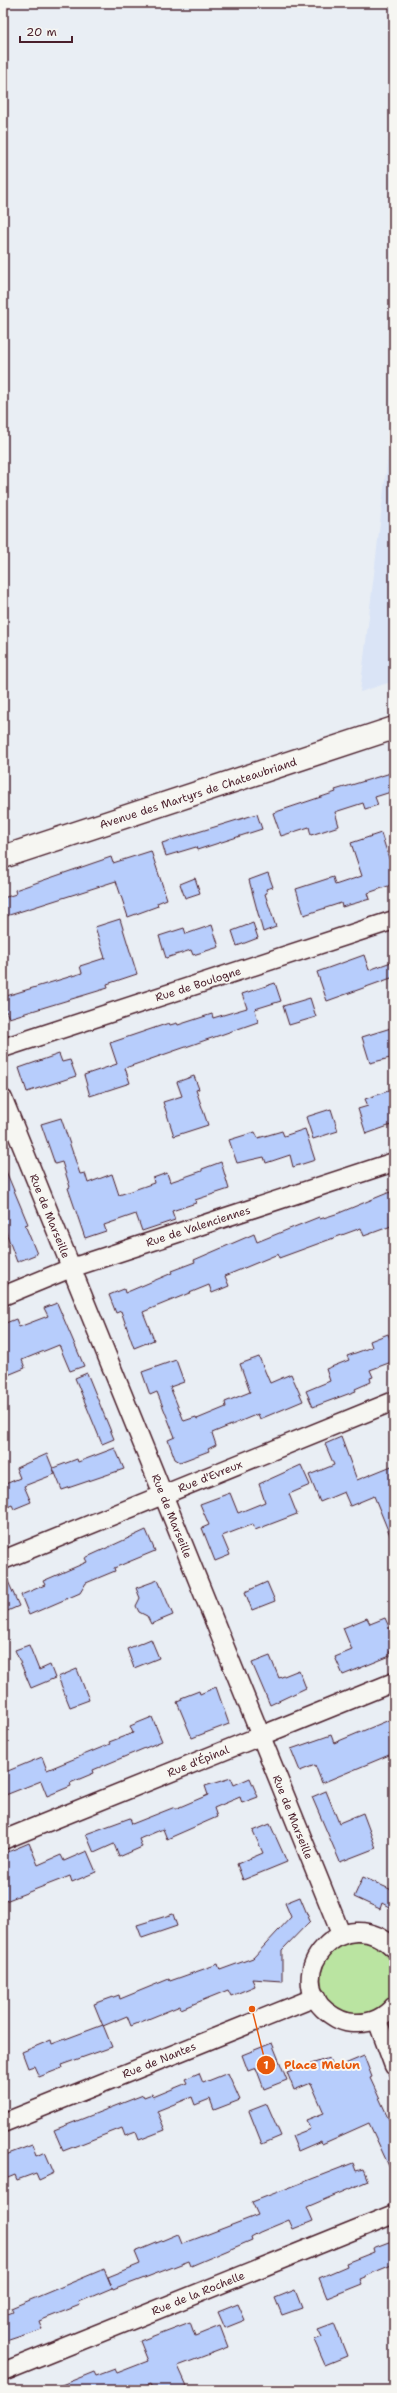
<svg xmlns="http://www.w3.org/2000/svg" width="397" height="2393" font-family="'Shantell Sans',sans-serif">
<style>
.built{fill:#dae4f6}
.green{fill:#bae4a1;stroke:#828266}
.building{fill:#b7cdfc;stroke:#4a1f2b}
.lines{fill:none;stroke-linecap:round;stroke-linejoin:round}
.minor-casing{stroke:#4a1f2b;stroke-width:21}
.tertiary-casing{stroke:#4a1f2b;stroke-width:25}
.minor{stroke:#f6f6f2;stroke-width:18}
.tertiary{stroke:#f6f6f2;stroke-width:22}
.labels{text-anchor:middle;stroke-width:4;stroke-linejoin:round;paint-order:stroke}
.street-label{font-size:11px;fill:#4a1f2b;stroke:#f6f6f2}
.leader{fill:none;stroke:#e8590c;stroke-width:1.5}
.callout-dot{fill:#e8590c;stroke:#f6f6f2;stroke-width:1.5}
.mark-label{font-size:12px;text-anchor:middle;font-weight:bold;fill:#fff}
.callout-label{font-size:12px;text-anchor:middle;font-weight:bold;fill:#e8590c;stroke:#f6f6f2;stroke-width:4;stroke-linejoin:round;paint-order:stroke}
</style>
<rect width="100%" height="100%" fill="#e9eef4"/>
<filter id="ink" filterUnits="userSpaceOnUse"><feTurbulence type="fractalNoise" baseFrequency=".025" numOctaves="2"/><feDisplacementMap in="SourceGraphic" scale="8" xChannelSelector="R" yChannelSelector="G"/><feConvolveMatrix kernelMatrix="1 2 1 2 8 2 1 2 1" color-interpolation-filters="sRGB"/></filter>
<g filter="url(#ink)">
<polygon class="built" points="394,405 394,681 360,692"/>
<circle class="green" cx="358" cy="1979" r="37"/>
<g class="building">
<polygon points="394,772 394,791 375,797 378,805 365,809 363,803 335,812 339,826 311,835 309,827 281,836 273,813 336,792 335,790"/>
<polygon points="257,814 262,829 197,850 196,847 166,856 162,843"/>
<polygon points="381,833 394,874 394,884 368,893 370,899 342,907 341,903 304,915 296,889 333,877 335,885 362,876 351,843"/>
<polygon points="151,851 167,899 157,903 158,906 128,917 116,881 3,917 3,898 16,894 15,890 111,857 113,863"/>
<polygon points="268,873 273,887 266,889 267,893 265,894 276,927 263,932 249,880"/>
<polygon points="195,878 200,893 185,898 180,884"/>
<polygon points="120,919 137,974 107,984 108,988 9,1018 6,1011 3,1012 3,997 82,973 80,966 105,958 95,927"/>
<polygon points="253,923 258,938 237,946 232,931"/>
<polygon points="212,925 219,947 193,955 191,950 166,958 159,936 184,928 186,934"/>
<polygon points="364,955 369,970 394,961 394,977 327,1001 317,972"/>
<polygon points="275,983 281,1001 255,1009 258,1022 125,1068 130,1083 90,1096 84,1075 117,1064 110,1043 169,1023 170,1025 177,1023 178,1025 212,1014 213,1018 247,1008 242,994"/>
<polygon points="310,998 316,1017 289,1025 283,1006"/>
<polygon points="394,1027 394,1057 370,1063 362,1037"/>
<polygon points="59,1054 62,1062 70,1060 76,1076 27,1092 19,1068"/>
<polygon points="194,1076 199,1089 196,1090 208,1125 174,1136 163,1102 182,1096 177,1082"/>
<polygon points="394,1089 394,1124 366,1134 358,1109 368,1106 365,1099"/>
<polygon points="331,1109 338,1131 313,1139 306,1117"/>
<polygon points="61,1118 80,1174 85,1173 88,1183 112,1174 119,1195 154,1183 153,1178 167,1173 170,1182 202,1171 202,1169 221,1162 229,1189 195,1200 196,1203 172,1211 175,1220 142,1231 136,1214 104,1225 106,1231 85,1238 68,1188 70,1187 62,1162 55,1164 41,1124"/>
<polygon points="305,1129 315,1160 293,1167 290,1155 266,1163 264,1157 237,1163 229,1140 255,1132 258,1138 282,1131 284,1136"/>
<polygon points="3,1164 28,1224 25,1225 37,1254 17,1262 3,1224"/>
<polygon points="390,1192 394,1202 394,1225 364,1236 361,1228 279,1258 278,1254 225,1276 229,1286 212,1293 209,1285 143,1312 154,1340 134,1348 121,1311 116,1313 109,1295 124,1289 125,1293 172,1273 171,1271 195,1262 194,1260 254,1234 257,1242 319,1217 320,1219 339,1213"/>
<polygon points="57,1303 84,1366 70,1371 59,1345 22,1360 25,1368 3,1377 3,1324 16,1319 19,1327 48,1316 44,1308"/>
<polygon points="388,1334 394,1348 394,1361 370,1370 373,1377 370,1378 371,1382 355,1389 356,1391 313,1407 306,1391 330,1381 326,1369 349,1360 347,1356 372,1347 370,1341"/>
<polygon points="259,1357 270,1383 291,1374 303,1401 260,1419 258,1414 212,1433 216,1445 208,1449 209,1451 180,1462 175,1459 168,1440 175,1437 157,1392 150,1395 142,1372 176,1360 184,1382 170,1387 184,1421 196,1417 197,1419 226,1407 225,1402 250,1392 240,1364"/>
<polygon points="87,1373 114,1439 102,1444 75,1378"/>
<polygon points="341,1437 357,1480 394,1465 394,1545 374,1496 350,1506 344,1492 320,1502 309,1475 334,1465 325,1444"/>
<polygon points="115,1448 124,1469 62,1490 53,1468 77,1459 78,1462"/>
<polygon points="47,1454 55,1474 24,1486 31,1502 14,1509 12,1505 3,1509 3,1485 20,1478 16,1468"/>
<polygon points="301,1465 310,1485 289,1494 297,1514 255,1530 253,1524 222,1536 230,1555 215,1561 202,1528 209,1525 200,1504 230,1493 238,1513 265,1502 259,1484"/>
<polygon points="146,1530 155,1551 114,1568 115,1571 86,1583 80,1593 29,1615 21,1595 45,1585 43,1581 87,1562 85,1558"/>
<polygon points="3,1570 19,1606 3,1613"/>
<polygon points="158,1580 173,1615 151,1624 147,1616 139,1612 136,1606 140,1598 136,1588"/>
<polygon points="267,1582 275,1601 252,1610 245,1592"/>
<polygon points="367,1618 370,1624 385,1618 394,1638 394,1650 389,1652 390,1656 343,1675 335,1657 352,1650 343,1628"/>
<polygon points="151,1639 159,1658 134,1668 127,1649"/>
<polygon points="29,1645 39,1670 50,1665 55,1678 31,1688 15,1650"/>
<polygon points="270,1656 279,1678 299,1670 306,1688 270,1705 252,1663"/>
<polygon points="77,1669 89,1700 70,1707 58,1677"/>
<polygon points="216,1687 229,1724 192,1738 177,1702 182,1700 181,1698 199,1691 200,1694"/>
<polygon points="152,1717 162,1741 93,1770 94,1773 70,1783 71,1786 47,1796 41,1781 3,1796 3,1773 42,1757 47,1770 110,1744 109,1742 133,1733 130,1726"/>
<polygon points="394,1718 394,1753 322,1783 315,1765 300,1771 291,1749 331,1735 334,1743"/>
<polygon points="231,1778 234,1785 250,1778 258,1797 242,1803 240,1797 214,1808 217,1817 167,1839 163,1829 139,1839 142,1847 119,1857 114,1844 94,1853 86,1834 130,1818 132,1824 175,1807 175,1809 208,1795 205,1786"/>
<polygon points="326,1791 339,1823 363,1813 376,1848 340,1862 312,1797"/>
<polygon points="270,1824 287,1862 243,1880 237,1864 263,1853 253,1831"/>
<polygon points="29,1843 38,1865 61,1855 64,1861 87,1851 96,1872 72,1882 70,1876 3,1902 3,1854"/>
<polygon points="363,1877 394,1891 394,1910 382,1903 380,1909 354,1897"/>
<polygon points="300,1897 310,1921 282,1950 282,1981 252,1979 255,1986 231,1996 228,1990 181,2009 180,2006 131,2026 127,2016 103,2026 94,2004 119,1995 120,1999 169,1979 170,1981 218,1964 220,1970 253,1958 291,1917 285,1903"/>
<polygon points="173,1914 177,1926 142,1938 137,1925"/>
<polygon points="103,2025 112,2047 61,2065 62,2068 39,2077 34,2066 28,2068 22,2052 51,2040 52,2044"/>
<polygon points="272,2043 287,2080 264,2089 256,2068 248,2071 242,2055"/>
<polygon points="364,2056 372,2077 370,2078 394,2130 394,2177 369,2123 322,2144 321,2141 298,2151 292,2136 310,2129 306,2120 324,2113 311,2083 294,2090 287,2072 329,2058 333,2069"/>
<polygon points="199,2073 203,2083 228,2073 240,2100 214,2110 210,2099 195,2105 192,2097 157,2111 165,2130 139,2140 136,2132 125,2136 122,2128 63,2151 54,2130 143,2095 144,2097 152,2094 153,2097 187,2083 185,2079"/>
<polygon points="267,2104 281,2136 262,2144 249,2111"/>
<polygon points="32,2145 36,2156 45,2152 54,2173 39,2180 36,2173 17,2180 15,2175 3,2180 3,2156"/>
<polygon points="353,2163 356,2171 363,2169 368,2181 307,2207 313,2221 293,2229 289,2220 260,2232 251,2237 252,2240 191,2266 189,2261 113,2290 112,2288 79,2302 80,2305 39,2321 42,2329 3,2342 3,2316 13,2312 11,2308 104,2269 111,2285 108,2277 140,2264 135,2252 178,2234 182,2244 258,2215 252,2202"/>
<polygon points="394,2240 394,2264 365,2276 365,2277 360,2279 362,2284 327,2298 319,2278 347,2266 346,2263 374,2252 373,2248"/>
<polygon points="295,2290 302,2308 282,2315 275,2298"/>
<polygon points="238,2304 245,2320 225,2328 218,2312"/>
<polygon points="190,2322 195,2336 220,2326 228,2347 178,2366 187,2386 177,2390 153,2390 150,2384 136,2390 49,2390 94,2372 96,2376 115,2369 117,2373 148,2361 140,2341"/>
<polygon points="334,2323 347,2356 325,2365 314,2340 322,2337 318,2329"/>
</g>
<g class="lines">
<g class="minor-casing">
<g id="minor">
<polyline points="3,1048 394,920"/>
<polyline points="3,1099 341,1934"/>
<polyline points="3,1296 71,1268 394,1162"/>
<polyline points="3,1560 394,1401"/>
<polyline points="3,1840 394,1682"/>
<path d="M 394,1948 C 344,1899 280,1974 327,2012 C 335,2018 343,2023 354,2023 C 370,2024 384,2018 394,2006"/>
<polyline points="377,2020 394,2066"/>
<polyline points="3,2123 316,1997"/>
<polyline points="3,2372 394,2214"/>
</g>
</g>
<g class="tertiary-casing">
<polyline id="tertiary" points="3,857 394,728"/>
</g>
<use href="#minor" class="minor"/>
<use href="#tertiary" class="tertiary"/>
</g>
</g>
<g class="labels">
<g class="street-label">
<text transform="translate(198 793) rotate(-18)" y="4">Avenue des Martyrs de Chateaubriand</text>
<text transform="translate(198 984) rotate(-18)" y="4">Rue de Boulogne</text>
<text transform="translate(50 1216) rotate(68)" y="4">Rue de Marseille</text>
<text transform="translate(198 1226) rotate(-18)" y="4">Rue de Valenciennes</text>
<text transform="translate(210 1476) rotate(-22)" y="4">Rue d'Evreux</text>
<text transform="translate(172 1516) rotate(68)" y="4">Rue de Marseille</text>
<text transform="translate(198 1761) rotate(-22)" y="4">Rue d'Épinal</text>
<text transform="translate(293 1817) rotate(68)" y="4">Rue de Marseille</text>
<text transform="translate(159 2060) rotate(-22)" y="4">Rue de Nantes</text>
<text transform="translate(198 2293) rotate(-22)" y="4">Rue de la Rochelle</text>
</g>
</g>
<path class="leader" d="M252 2009L266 2065"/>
<g class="callout-dot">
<circle cx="252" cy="2009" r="4"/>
<circle cx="266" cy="2065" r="10"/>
</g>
<g class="mark-label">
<text x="266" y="2069">1</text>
</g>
<g class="callout-label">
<text x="322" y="2069">Place Melun</text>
</g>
<rect width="397" height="2393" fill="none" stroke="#f6f6f2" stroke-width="16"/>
<rect x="8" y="8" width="381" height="2377" fill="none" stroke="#4a1f2b" stroke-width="1.5" filter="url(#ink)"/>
<path d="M20 36v6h52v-6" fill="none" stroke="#4a1f2b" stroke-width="2"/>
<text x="26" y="36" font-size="12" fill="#4a1f2b" stroke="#f6f6f2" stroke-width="3" paint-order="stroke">20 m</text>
</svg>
